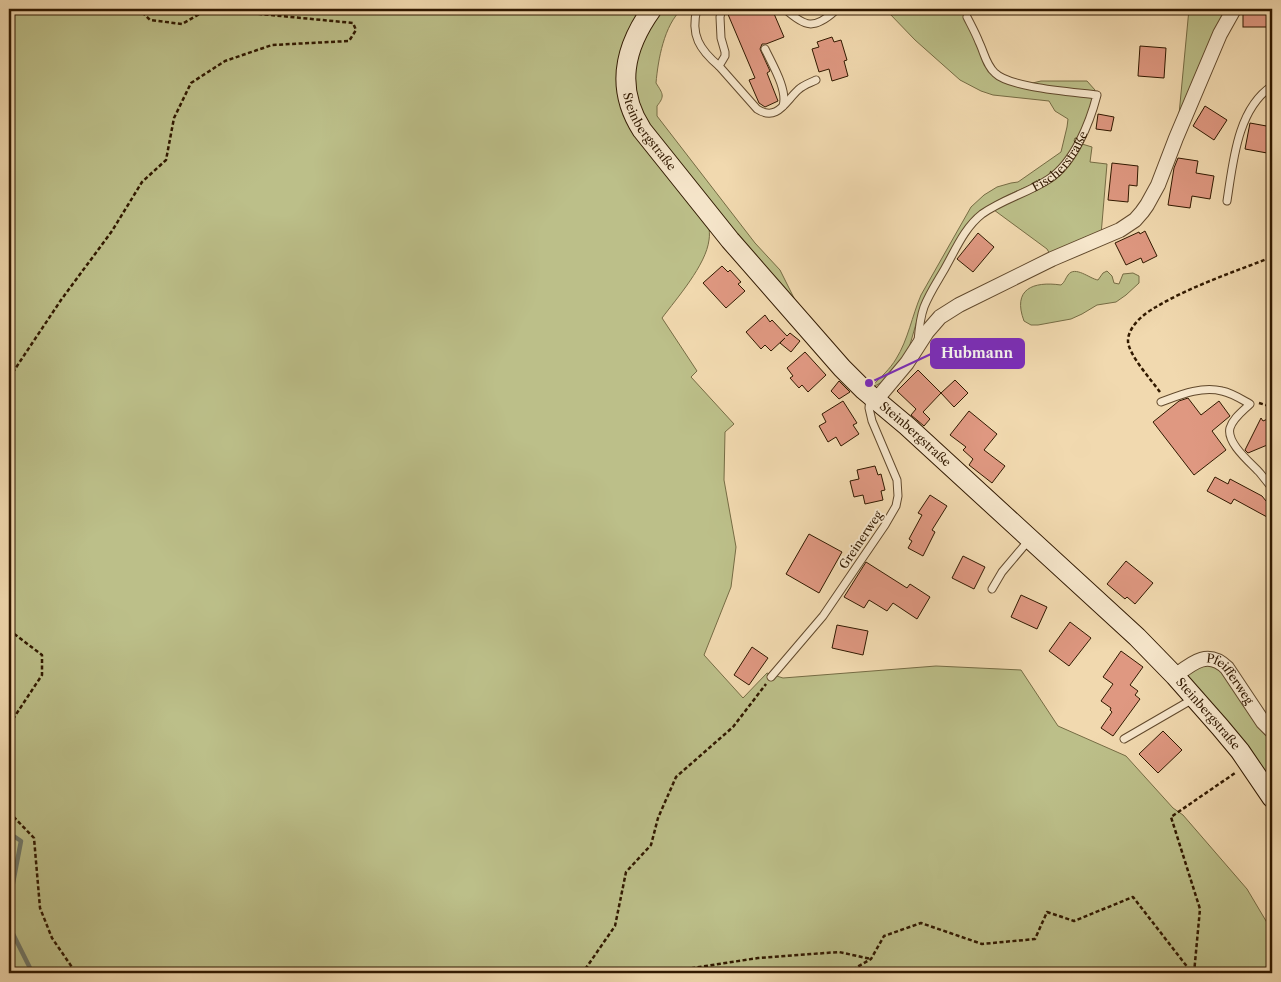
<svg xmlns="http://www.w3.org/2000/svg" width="1281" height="982" font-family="'Libre Caslon Text',serif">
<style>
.green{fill:#bcbf89;stroke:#766c44}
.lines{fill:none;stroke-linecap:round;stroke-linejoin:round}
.stream{stroke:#71796a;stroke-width:4.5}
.building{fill:#df9881;stroke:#311900}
.lane-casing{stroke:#61492c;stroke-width:9}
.street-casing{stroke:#61492c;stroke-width:16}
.secondary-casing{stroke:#311900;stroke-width:21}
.path{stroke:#311900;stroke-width:2.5;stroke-dasharray:4 2.5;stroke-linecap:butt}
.lane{stroke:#f6e6cb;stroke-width:7}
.street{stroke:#f6e6cb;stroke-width:14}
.secondary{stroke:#f6e6cb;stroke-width:19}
.labels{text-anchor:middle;stroke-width:4;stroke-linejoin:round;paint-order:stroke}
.street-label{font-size:12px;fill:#311900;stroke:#f6e6cb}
.leader{fill:none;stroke:#7b2cbf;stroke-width:2}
.callout-dot{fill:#7b2cbf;stroke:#f6e6cb;stroke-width:2}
.callout{fill:#7b2cbf;stroke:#7b2cbf;stroke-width:2}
.callout-label{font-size:14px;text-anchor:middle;font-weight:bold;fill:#fff}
</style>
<rect width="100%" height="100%" fill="#f1d9af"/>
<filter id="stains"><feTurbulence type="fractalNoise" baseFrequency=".004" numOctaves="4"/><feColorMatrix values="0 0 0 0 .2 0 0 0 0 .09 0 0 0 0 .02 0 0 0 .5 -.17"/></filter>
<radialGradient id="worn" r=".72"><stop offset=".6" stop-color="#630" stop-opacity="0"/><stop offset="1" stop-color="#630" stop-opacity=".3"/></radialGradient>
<g class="green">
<path d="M 9,9 L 644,9 L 619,77 L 709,224 C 709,230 710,235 709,240 C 706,265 677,298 662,318 L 697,371 L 691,377 L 734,424 L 725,432 L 724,480 L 736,547 L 731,587 L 704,655 L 743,698 L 767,673 L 783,678 L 936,666 L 1021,670 L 1058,726 L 1126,756 L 1173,808 L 1183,815 L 1247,889 L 1272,931 L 1272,973 L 9,973 Z"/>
<path d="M 660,9 L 682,9 C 664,25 658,60 656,83 C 663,94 665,96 657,106 L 657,116 L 755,243 L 780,270 L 801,312 L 647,127 L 633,94 L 634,61 Z"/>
<path d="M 889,9 L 947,9 L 947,12 L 964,12 L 991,69 L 1024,85 L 1041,81 L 1087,81 L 1095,90 C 1088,118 1072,161 1047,177 C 1035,184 1021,189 1008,195 C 998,200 988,206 978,213 L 918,317 L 909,348 L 889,378 L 875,386 L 872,386 C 881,377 890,369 896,359 C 908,340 912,316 921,295 L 971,207 L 984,195 L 997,187 L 1011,183 L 1018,182 L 1061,152 L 1067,127 L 1068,119 L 1055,111 L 1049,101 L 993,95 L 981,91 L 960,80 L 915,40 L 889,13 Z"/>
<polygon points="1189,9 1230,9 1178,125"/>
<polygon points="1082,144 1092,147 1090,162 1107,164 1101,235 1051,256 1047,249 994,210 1051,182 1069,166"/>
<path d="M 1107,271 L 1112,276 L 1114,283 L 1119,284 L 1123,274 L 1133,273 L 1139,276 L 1139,283 L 1126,295 L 1116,302 L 1097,305 L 1082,314 L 1071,319 L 1038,325 L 1031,325 L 1024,321 C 1012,289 1033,281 1061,285 C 1065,282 1065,279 1068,275 C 1075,265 1090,279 1098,280 L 1103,273 Z"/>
<polygon points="1215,664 1272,736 1272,781 1270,783 1188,678 1189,673 1194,667"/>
</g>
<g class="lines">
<g class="stream">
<polyline points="9,833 21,841 9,904"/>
<polyline points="9,908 12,932 31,970 35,973"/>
</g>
</g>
<g class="building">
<polygon points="727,9 772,9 784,37 766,44 762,44 760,49 770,71 767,73 778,101 765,107 759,103 749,80 755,78 727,12"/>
<rect x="1243" y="9" width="29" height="18"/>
<polygon points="832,37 834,42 841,40 847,60 844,61 848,76 832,81 829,69 819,72 812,49 819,47 817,42"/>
<polygon points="1140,46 1166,48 1164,78 1138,76"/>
<polygon points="1205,106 1227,120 1214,140 1193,126"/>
<polygon points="1098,114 1114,117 1111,131 1096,129"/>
<polygon points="1250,123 1272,127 1272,150 1268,149 1267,153 1245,149"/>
<polygon points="1178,158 1198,161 1196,173 1214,176 1210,199 1192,196 1190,208 1168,205 1174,168"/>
<polygon points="1112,163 1138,166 1137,186 1129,185 1128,202 1108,200"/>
<polygon points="1145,231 1157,256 1143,263 1141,258 1126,265 1115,243 1139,232 1140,234"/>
<polygon points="978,233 994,247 973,272 957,259"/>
<polygon points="722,266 728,272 730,270 741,282 738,284 745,291 726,308 703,283"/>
<polygon points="765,315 770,322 772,320 787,336 790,333 800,341 791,352 780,343 785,338 771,351 765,345 761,349 746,332"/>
<polygon points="805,352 826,375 808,392 802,385 799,388 790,378 793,376 787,368"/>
<polygon points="918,370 941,393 923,412 930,419 924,426 911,415 916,409 897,391"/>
<polygon points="955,380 968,393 954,407 941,393"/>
<polygon points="839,381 850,392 839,399 831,391"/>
<polygon points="1188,398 1201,415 1219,401 1230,416 1212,431 1226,450 1194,475 1153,422 1179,401"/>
<polygon points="843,401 857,423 853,425 859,434 841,446 836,437 828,442 819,426 826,422 822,414"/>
<polygon points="969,411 997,434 984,450 1005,466 992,483 969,465 973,459 963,450 966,447 950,435"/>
<polygon points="1272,417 1272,430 1267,432 1272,443 1248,453 1245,450 1261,418 1263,421"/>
<polygon points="875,466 878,475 881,474 885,490 881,491 883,500 865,504 863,495 854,497 850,481 859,479 857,470"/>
<polygon points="1215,477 1228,484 1230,479 1262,496 1266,501 1272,497 1272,508 1267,517 1234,499 1231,504 1207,491"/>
<polygon points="930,495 947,506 932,530 935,532 923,556 908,548 912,541 909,539 922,515 918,513"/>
<polygon points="809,534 842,552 819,593 786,574"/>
<polygon points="963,556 985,567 974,589 952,578"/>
<polygon points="1126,561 1153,583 1135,604 1127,597 1125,599 1107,584"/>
<polygon points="866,562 907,588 910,584 930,597 917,619 893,603 887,611 869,600 864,608 844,597"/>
<polygon points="1021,595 1047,607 1037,629 1011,617"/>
<polygon points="1070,622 1091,638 1069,666 1049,651"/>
<polygon points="837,625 868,631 863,655 832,648"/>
<polygon points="752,647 768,658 749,685 734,675"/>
<polygon points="1121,651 1143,667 1130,685 1138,691 1135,695 1140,699 1113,736 1101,728 1112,712 1110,710 1111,708 1101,701 1113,684 1103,677"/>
<polygon points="1163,731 1182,750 1158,773 1139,754"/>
</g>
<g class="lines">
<g class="lane-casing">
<g id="lane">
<path d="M 697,9 C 690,35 700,50 719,66"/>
<path d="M 722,9 L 720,17 L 721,38 L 725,52 L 725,56 L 719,66 L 757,109 C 777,122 785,102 798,90 C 803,85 810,83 816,80"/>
<path d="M 785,9 C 805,27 814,30 835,11"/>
<path d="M 765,49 C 772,64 788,90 783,106"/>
<path d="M 1227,201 C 1233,163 1237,109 1272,86"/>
<path id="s1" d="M 918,341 C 919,329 920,318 924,307 C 929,294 937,282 944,270 C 955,251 964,228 982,214 C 1003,199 1028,193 1049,179 C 1074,163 1090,122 1097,95 C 1075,92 1010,88 995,73 C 986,65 984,52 979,42 C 976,34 971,25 967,17"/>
<path d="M 1161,402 C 1180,395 1201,386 1222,391 C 1232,393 1241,399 1250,404 C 1243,411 1233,418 1230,428 C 1226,443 1251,463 1260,473 C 1264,478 1268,483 1272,488"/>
<polyline points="992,589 1002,572 1029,540"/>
<polyline points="771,677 823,616 885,525 896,506 898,496 897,480 872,421 869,408 870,397"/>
<polyline points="1124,739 1193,699"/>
</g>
</g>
<g class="street-casing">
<g id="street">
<polyline points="876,400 907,363 927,332 940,317 959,305 1052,259 1120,230 1135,220 1142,212 1147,205 1158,185 1176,138 1220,34 1234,9"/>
<path id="s2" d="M 1175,676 C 1192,663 1208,649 1227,668 L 1263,722 L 1272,731"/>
</g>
</g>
<g class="secondary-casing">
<g id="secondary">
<path id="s3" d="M 652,9 C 624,48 615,88 642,130 L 730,240 L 842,368 L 864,390 L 907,426 L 1137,637 L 1175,676 L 1220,727 L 1240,751 L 1272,798"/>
</g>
</g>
<g class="path">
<polyline points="9,378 61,300 112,231 142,182 166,160 174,118 191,83 225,61 272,45 349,41 356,30 353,23 208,9 182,24 150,20 139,9"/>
<path d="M 1160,392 C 1152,381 1128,354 1128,341 C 1128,326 1145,313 1156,307 C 1191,286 1234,272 1272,257"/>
<polyline points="1259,403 1272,407"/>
<polyline points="9,630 42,655 42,675 9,725"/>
<polyline points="9,812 34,838 40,908 52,938 76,973"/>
<polyline points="580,973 586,968 615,926 626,872 651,845 658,818 676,777 733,727 766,684"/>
<polyline points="679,973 693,968 758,958 839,952 871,959"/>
<polyline points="847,973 871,959 884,936 921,923 982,944 1035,939 1047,912 1074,921 1133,897 1192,973"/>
<polyline points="1194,973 1200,909 1171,817 1235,773"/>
</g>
<use href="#lane" class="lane"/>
<use href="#street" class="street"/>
<use href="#secondary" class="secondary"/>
</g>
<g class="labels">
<g class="street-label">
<text dy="4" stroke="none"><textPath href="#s3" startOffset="135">Steinbergstraße</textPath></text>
<text dy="4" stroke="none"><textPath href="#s1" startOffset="241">Fischerstraße</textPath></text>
<text dy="4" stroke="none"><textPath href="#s3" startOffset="540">Steinbergstraße</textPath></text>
<text transform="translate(861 540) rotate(-56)" y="4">Greinerweg</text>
<text dy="4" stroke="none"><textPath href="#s2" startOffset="69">Pfeifferweg</textPath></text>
<text dy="4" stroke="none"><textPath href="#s3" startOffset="945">Steinbergstraße</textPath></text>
</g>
</g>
<path class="leader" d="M869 383L931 354"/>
<circle class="callout-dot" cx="869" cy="383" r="5"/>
<rect class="callout" x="931" y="339" width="93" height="29" rx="5"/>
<g class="callout-label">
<text x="977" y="358">Hubmann</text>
</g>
<rect width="1281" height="982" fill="none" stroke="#f1d9af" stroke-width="30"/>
<rect x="10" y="10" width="1261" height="962" fill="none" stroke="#311900" stroke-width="2.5"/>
<rect x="15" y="15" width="1251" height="952" fill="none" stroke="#311900"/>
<rect width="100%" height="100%" filter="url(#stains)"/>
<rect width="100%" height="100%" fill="url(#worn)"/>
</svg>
